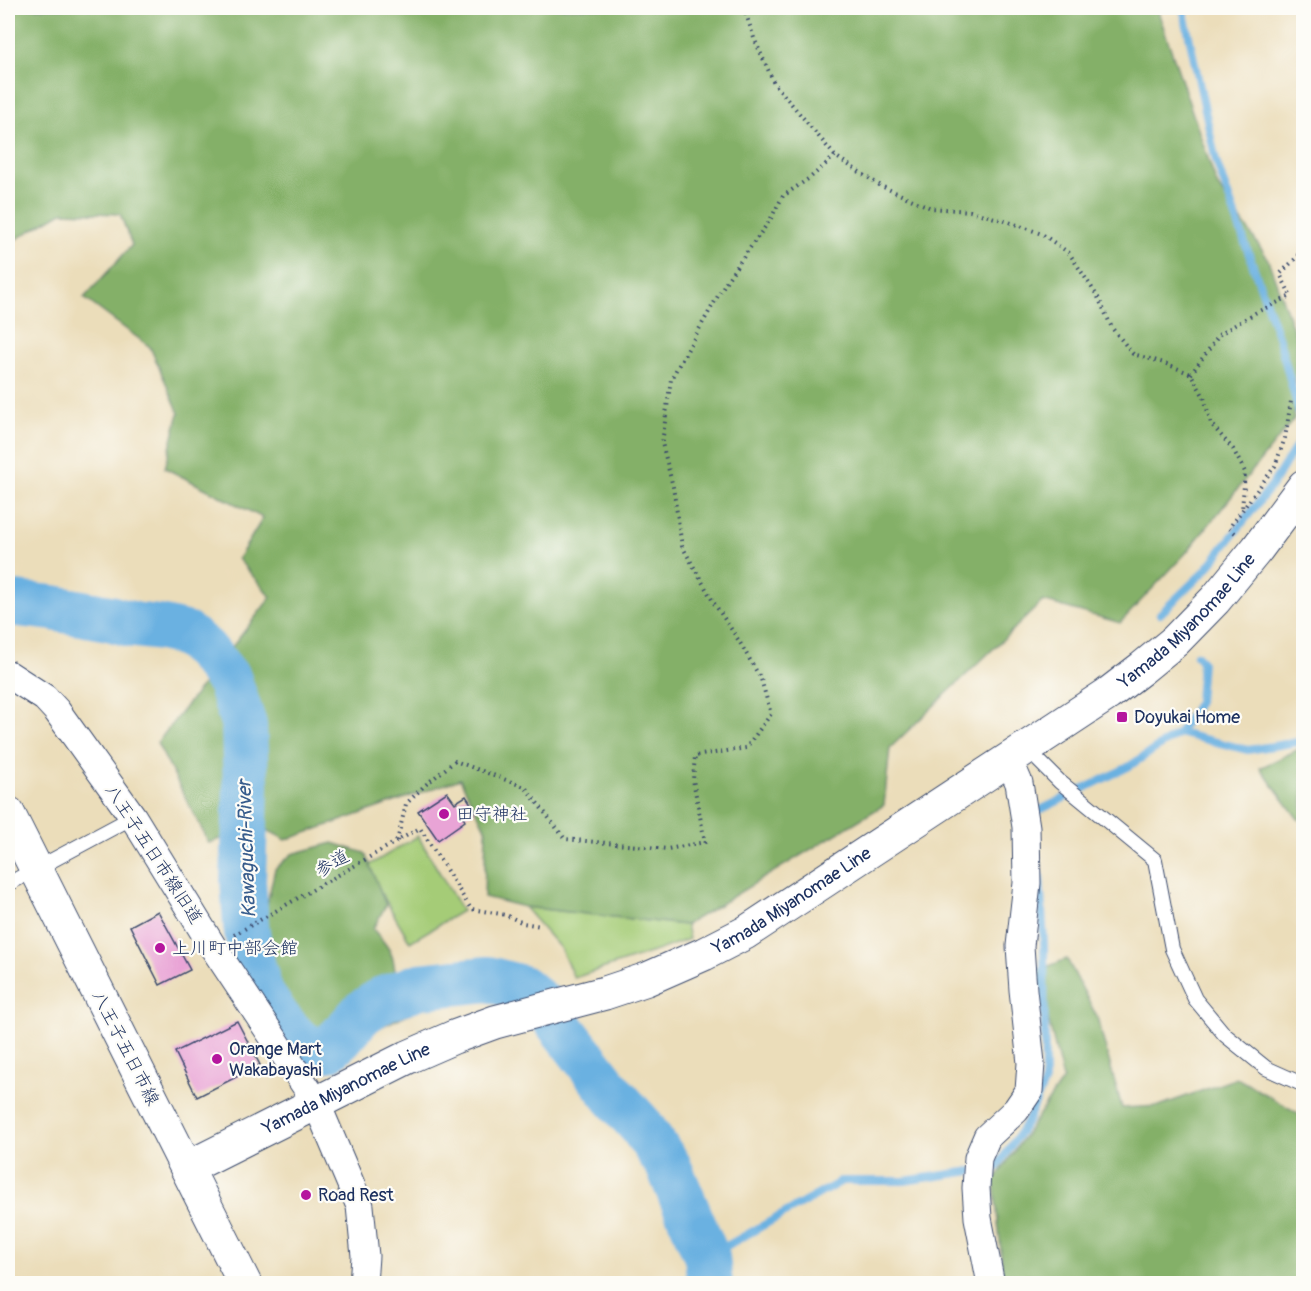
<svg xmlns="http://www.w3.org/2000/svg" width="1311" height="1291" font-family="Pangolin,'Klee One',sans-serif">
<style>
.green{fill:#a5cc77;stroke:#607e6a;stroke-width:1.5}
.forest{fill:#84b068;stroke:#507063;stroke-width:1.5}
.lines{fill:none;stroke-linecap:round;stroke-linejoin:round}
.stream{stroke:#6ab1e1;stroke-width:8}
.river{stroke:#6ab1e1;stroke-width:46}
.building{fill:#e9a4d6}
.lane-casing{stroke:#3a496c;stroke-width:16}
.street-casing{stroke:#3a496c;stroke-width:29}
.primary-casing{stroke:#3a496c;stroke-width:35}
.path{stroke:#3a496c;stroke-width:4;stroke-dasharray:1.5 4.5;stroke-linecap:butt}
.lane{stroke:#fff;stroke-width:14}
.street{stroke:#fff;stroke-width:27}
.primary{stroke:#fff;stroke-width:33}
.poi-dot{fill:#b5179e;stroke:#fdfcf7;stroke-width:2}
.labels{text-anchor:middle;stroke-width:4.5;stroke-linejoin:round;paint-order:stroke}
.street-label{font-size:18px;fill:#1b2f5e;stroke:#fdfcf7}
.poi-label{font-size:18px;fill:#1b2f5e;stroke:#fdfcf7;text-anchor:start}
.water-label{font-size:20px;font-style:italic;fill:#375c8c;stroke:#fdfcf7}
</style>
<rect width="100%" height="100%" fill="#fdfcf7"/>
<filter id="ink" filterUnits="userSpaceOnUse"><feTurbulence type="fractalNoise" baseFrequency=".0167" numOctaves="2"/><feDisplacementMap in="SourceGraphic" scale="12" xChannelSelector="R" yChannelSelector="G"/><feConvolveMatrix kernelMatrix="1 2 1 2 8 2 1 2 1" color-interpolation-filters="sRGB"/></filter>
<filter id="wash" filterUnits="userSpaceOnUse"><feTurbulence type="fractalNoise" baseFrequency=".008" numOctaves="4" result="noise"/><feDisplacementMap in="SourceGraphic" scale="24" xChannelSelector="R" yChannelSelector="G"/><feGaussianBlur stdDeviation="1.35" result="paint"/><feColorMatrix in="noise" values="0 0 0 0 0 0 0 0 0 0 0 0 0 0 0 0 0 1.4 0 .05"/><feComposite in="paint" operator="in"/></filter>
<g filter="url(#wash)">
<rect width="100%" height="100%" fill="#ebddba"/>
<g class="green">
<polygon points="418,836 462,911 410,942 366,867"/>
<polygon points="524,907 686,925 689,939 659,950 574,978 560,948"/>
</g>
<g class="forest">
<polygon points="8,8 1157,8 1217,185 1267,257 1297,339 1294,419 1186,553 1120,623 1043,601 890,748 884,805 686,925 524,907 484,897 486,830 460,779 286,840 258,825 209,843 157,743 271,597 238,559 263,518 165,468 179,413 150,347 84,298 132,245 120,214 62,212 8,244"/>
<polygon points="1303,747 1303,821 1298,819 1260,768"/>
<path d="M 333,843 L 365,853 L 386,905 L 373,929 C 387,945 395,953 395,976 L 423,1007 L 368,1033 L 344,1025 L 313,1036 L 287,1013 L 266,971 L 261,930 L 275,869 L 292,854 Z"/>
<polygon points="1067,959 1097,1017 1122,1108 1159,1106 1237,1078 1303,1116 1303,1283 1004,1283 994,1181 1063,1079 1036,971"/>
</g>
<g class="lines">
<g class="stream">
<polyline points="1183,8 1216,161 1279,339 1304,430"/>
<polyline points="1160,614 1205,571 1272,485 1304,434"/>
<polyline points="1179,733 1199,702 1202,661 1196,655"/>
<polyline points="1036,819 1036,812 1128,767 1179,733 1248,750 1304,741"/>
<polyline points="983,1169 997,1167 1028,1120 1045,1081 1044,943 1040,876"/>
<polyline points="707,1257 842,1181 904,1181 971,1171"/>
</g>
<polyline class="river" points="8,603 53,608 109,618 134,625 160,628 185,634 204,649 229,680 244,725 246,786 243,881 246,926 252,963 261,994 279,1020 298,1041 313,1049 328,1049 341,1037 362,1013 383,999 420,986 488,979 522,988 546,1008 614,1096 641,1126 668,1165 707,1257 710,1284"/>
</g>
<g id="blocks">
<g class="building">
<polygon points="447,792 455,803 466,796 475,810 463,817 465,821 438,840 418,811"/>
<polygon points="158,911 190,970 160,985 130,926"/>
<polygon points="237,1021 260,1065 197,1097 175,1052"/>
</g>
</g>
</g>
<g filter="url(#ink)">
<use href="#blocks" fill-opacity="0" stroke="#3a496c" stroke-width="1.5"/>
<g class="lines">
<g class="lane-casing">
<g id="lane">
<polyline points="1026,748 1060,782 1155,860 1172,949 1195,999 1225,1035 1266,1068 1304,1085"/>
<polyline points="8,884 133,817"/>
</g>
</g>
<g class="street-casing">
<g id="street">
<polyline points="8,674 45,698 57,711 133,817 213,947 316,1102 360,1206 365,1256 363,1284"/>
<polyline points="991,1284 978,1218 976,1188 978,1158 987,1137 1016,1110 1029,1091 1031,1063 1023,990 1020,946 1027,883 1026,827 1019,783 1009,760"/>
</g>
</g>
<g class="primary-casing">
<g id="primary">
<polyline points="8,813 245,1284"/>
<path id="s1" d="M 187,1168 L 408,1057 L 454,1037 L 495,1022 L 605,993 L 647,979 L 704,954 L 745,933 L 1026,748 L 1108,694 L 1142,668 L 1175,641 L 1215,600 L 1257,549 L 1304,486"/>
</g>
</g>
<g class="path">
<polyline points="744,8 754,38 774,83 835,156 881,186 931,208 970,211 1009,222 1042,234 1069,253 1098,297 1112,328 1133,354 1164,363 1191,374 1204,397 1211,424 1233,449 1245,472 1242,510"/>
<polyline points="1191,374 1220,334 1255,313 1291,296 1280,274 1295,259 1304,246"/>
<polyline points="1235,533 1229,528 1275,466 1285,438 1291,401"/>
<polyline points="397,841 406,804 424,786 455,761 525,787 565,839 668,849 705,842 693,780 695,756 746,748 771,714 761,679 739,641 714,603 682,546 673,487 662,443 671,379 727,280 770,220 783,196 811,177 835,156"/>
<polyline points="234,935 420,828 471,909 506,915 523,923 540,926"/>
</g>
<use href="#lane" class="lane"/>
<use href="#street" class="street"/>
<use href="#primary" class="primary"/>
</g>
</g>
<g class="poi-dot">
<rect x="1116" y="711" width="12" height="12" rx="3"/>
<circle cx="444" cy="814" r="6"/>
<circle cx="160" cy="948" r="6"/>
<circle cx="217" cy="1059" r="6"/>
<circle cx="306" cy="1195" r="6"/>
</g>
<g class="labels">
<g class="street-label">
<text dy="6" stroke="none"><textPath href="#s1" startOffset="1150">Yamada Miyanomae Line</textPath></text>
<text transform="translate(154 854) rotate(57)" y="6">八王子五日市線旧道</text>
<text transform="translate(332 863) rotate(-30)" y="6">参道</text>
<text dy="6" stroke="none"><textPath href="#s1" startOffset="664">Yamada Miyanomae Line</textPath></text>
<text transform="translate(126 1048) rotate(63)" y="6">八王子五日市線</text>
<text dy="6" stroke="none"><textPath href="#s1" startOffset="178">Yamada Miyanomae Line</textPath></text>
</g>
<g class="poi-label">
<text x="1134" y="723">Doyukai Home</text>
<text x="456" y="820">田守神社</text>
<text x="172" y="954">上川町中部会館</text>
<text x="229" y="1055">Orange Mart<tspan x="229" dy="21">Wakabayashi</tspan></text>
<text x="318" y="1201">Road Rest</text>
</g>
<g class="water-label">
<text transform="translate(246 849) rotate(-92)" y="7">Kawaguchi-River</text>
</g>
</g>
<rect width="1311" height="1291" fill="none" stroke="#fdfcf7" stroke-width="30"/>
</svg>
